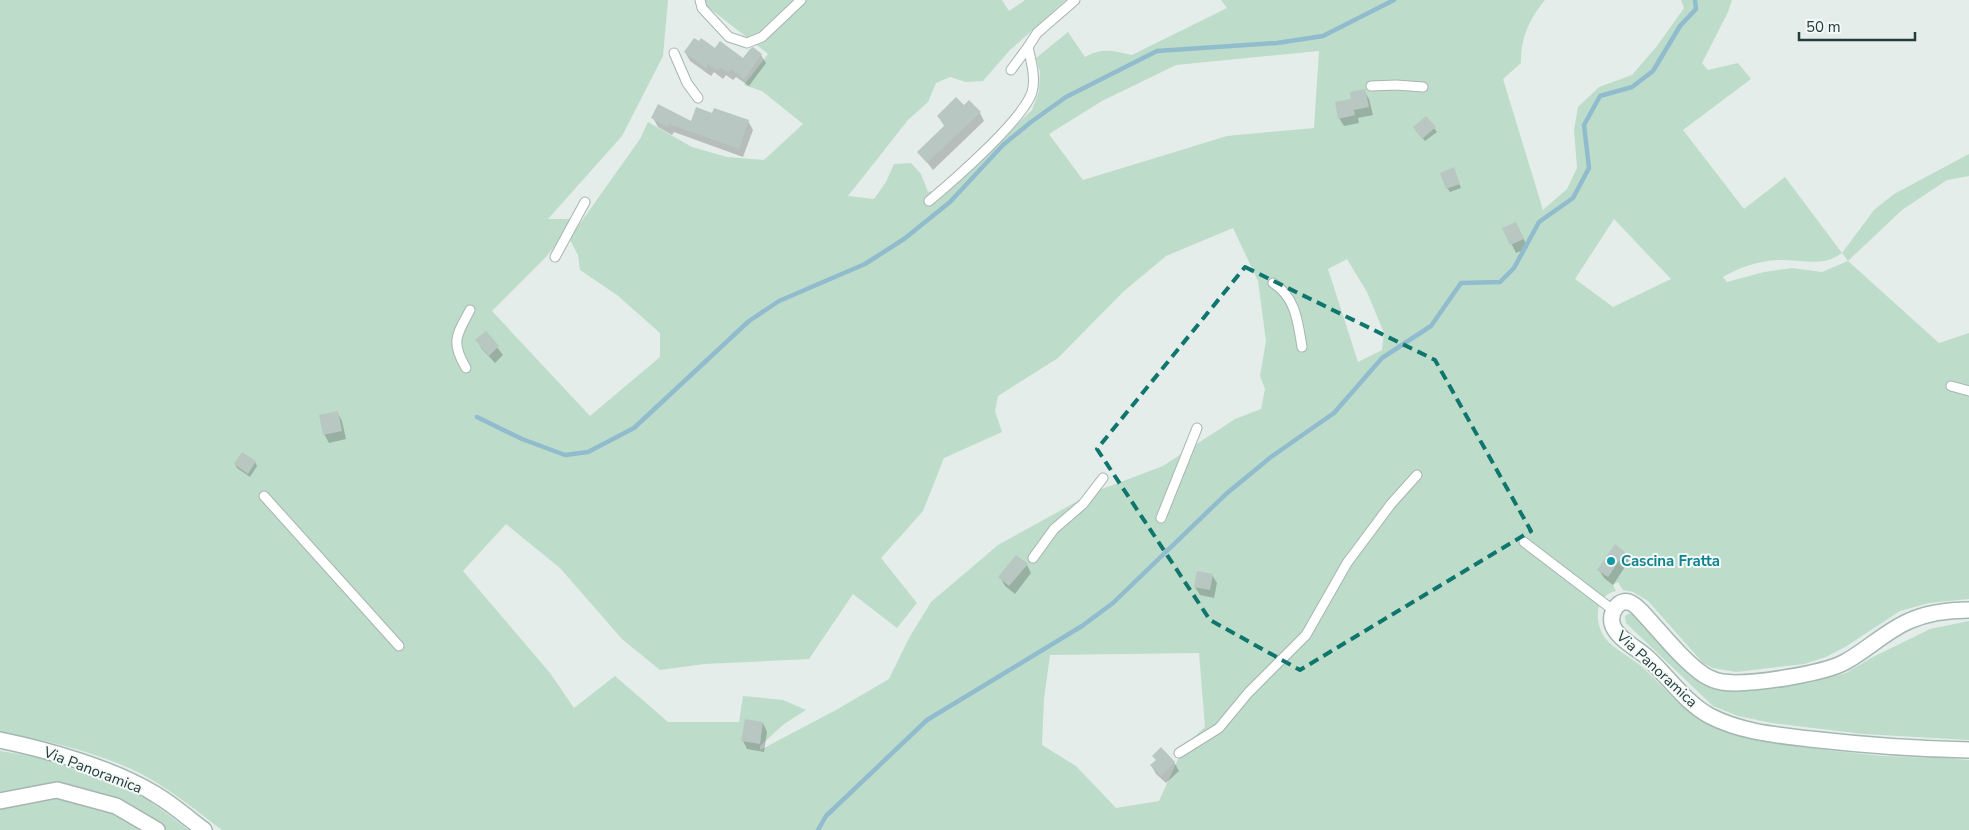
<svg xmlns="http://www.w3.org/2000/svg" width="1969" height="830" font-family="'Nunito Sans',sans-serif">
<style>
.green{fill:#bedcca;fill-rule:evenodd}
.shadow{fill:#0003}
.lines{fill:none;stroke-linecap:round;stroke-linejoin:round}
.stream{stroke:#90bcce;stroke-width:4.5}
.building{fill:#b9c7c3}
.lane-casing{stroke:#a7b5b2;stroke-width:11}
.street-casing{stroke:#a7b5b2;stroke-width:18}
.secondary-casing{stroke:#a3b8b3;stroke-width:18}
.lane{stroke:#fff;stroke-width:9}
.street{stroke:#fff;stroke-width:15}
.secondary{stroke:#fff;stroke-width:15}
.marked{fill:none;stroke:#0f766e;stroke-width:4;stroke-dasharray:10 6;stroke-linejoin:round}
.culture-dot{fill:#0f9aa8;stroke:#f4f9f7;stroke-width:2}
.labels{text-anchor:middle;stroke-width:4;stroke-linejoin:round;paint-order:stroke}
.culture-label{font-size:15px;font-weight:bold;fill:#0d838f;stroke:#f4f9f7;text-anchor:start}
.street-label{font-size:15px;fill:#243d3a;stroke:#f4f9f7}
</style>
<rect width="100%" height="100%" fill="#e4edea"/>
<g class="green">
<path d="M 0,0 L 668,0 L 663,56 L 622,136 L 548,219 L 570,219 L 555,246 L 545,258 L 492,311 L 590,416 L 660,357 L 660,333 L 617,295 L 580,270 L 578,255 L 570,240 L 574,232 L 640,139 L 648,122 L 692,147 L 727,157 L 764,160 L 803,124 L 762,91 L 744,85 L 768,54 L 703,3 L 704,0 L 1002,0 L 1009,11 L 1025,0 L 1066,0 L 1009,51 L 983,81 L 966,82 L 950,77 L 936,83 L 928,102 L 908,120 L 848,196 L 874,199 L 886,182 L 894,164 L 911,163 L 921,174 L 928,192 L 954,186 L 1032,110 L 1039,91 L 1040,72 L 1036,58 L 1068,32 L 1085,57 C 1102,47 1114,51 1132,55 L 1227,8 L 1221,0 L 1545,0 C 1530,18 1520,39 1521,63 L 1503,79 L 1543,210 L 1567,189 L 1577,168 L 1574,130 L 1578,107 L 1599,87 L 1632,75 L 1657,46 L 1684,8 L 1681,0 L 1732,0 L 1728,12 L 1702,63 L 1708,70 L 1738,63 L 1751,79 L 1683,130 L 1744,209 L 1785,177 L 1842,253 L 1874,210 L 1894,194 L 1969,154 L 1969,176 L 1947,180 L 1902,210 L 1848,261 L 1939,343 L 1969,333 L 1969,599 L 1929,603 L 1900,611 L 1845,647 L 1826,657 L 1804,664 L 1736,672 L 1713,668 L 1703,663 L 1648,601 L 1633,592 L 1623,590 L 1618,582 L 1613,585 L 1616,591 C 1594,595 1594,623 1605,638 C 1614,649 1630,657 1641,666 C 1662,684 1684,714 1710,725 C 1738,737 1769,742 1799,746 C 1820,749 1841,752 1863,754 C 1898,758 1934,757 1969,760 L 1969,830 L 222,830 C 193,808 163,783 129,768 C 88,750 44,740 0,732 ZM 1319,51 L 1314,128 L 1227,136 L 1083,180 L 1049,134 L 1102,101 L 1176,65 ZM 1614,219 L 1671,279 L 1613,307 L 1575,279 ZM 1233,228 L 1258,281 L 1266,341 L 1260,376 L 1265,389 L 1261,409 L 1235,419 L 1163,466 L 1094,492 L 998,545 L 931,602 L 909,638 L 889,679 L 836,710 L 760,750 L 760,746 L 784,724 L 806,710 L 783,700 L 743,696 L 739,722 L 668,722 L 615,676 L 574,708 L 550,673 L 463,571 L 506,524 L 560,568 L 622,639 L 660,670 L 704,664 L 809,659 L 853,594 L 897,628 L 917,603 L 881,558 L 923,511 L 944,458 L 1002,432 L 995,411 L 998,396 L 1058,358 L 1123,292 L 1166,256 ZM 1842,253 L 1848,261 L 1822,272 L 1792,268 L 1764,272 L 1727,282 L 1723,277 C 1740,267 1758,261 1778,260 C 1801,259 1822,268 1842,253 ZM 1347,259 L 1367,292 L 1384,333 L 1382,350 L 1358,362 L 1328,269 ZM 1199,653 L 1205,727 L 1184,746 L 1159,801 L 1116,808 L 1076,766 L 1042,745 L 1044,699 L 1050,655 Z"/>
<polygon points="1630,613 1645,623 1700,681 1717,690 1737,691 1810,683 1846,673 1873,657 1930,629 1969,621 1969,740 1863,734 1772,723 1738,716 1713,706 1626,623 1625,616"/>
<polygon points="0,751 44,758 124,788 148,800 189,830 0,830"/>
</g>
<g class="shadow">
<polygon points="753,49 761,55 766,63 749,86 736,77 733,80 726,75 723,79 714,72 711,76 690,61 685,52 715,50 744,59"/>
<polygon points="1364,91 1369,99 1373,115 1358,118 1359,123 1344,126 1339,118"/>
<polygon points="964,107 980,113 984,121 933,170 919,152 945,127 938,116"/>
<polygon points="1426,117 1437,132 1425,141 1416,131"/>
<polygon points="653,118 691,123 748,121 753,130 743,157 674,132 672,135 658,127"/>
<polygon points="1455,172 1461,188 1450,192 1447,188"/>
<polygon points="1516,223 1528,248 1516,253 1504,229"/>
<polygon points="486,333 503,355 495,363 482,349 477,341"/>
<polygon points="337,412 342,421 346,439 329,443 324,434"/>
<polygon points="255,462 257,466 250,477 237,468 235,464"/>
<polygon points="1624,552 1629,561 1613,585 1604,578 1599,570"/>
<polygon points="1027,565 1031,573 1015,594 1005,586 1000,577"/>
<polygon points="1212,575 1217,583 1214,598 1200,595 1195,587"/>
<polygon points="763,723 767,732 764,752 747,749 743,741"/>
<polygon points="1174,762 1179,771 1166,783 1156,774 1151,765"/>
</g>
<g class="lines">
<g class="stream">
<polyline points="477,417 522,439 565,455 588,452 634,428 749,321 779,301 865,264 904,239 950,202 1003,145 1031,122 1066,97 1157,51 1277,43 1323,36 1394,0"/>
<polyline points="818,830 826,816 927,720 1082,626 1113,603 1226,494 1271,457 1334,413 1382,358 1431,326 1461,283 1500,282 1514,268 1539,222 1573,198 1589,168 1584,125 1600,96 1632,87 1653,71 1680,26 1696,9 1695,0"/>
</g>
</g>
<g class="building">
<polygon points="694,38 699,41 701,38 715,48 720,41 743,58 750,49 753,47 762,54 744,79 731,69 728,73 720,67 718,71 708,64 706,68 684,52"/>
<polygon points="1365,89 1369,107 1354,110 1355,115 1338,119 1335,102 1351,99 1350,92"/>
<polygon points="956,97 964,105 969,100 981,112 927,163 917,152 945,125 937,116"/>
<polygon points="658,104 691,121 696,107 712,113 714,108 749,120 739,149 669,124 668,127 651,118"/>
<polygon points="1426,116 1436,127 1422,139 1413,127"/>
<polygon points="1454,167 1460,184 1446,189 1440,173"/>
<polygon points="1516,222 1524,239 1510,245 1502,228"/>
<polygon points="486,331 499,346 489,356 475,340"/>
<polygon points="338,411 342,431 323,435 319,415"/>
<polygon points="242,452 256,461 248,474 234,464"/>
<polygon points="1615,544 1625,552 1608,577 1597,570"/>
<polygon points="1016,555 1028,564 1009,586 998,577"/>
<polygon points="1197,571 1213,574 1210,590 1194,587"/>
<polygon points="745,719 763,722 760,744 741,741"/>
<polygon points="1161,747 1175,762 1161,776 1150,765 1156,760 1152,756"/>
</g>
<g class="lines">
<g class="lane-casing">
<g id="lane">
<polyline points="700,0 702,8 729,37 747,43 762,37 801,0"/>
<polyline points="674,53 687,83 698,98"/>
<polyline points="1011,70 1028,47"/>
<polyline points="1371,86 1396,85 1423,87"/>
<path d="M 929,201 C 953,181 1023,120 1032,92 C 1036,79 1031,60 1028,47 L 1037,33 L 1075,0"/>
<polyline points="555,257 585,202"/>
<path d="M 1273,283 C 1296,297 1298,323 1302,347"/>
<path d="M 466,368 C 450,341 457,335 470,310"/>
<polyline points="1951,386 1969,391"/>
<polyline points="264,496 399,646"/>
<polyline points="1161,518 1197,428"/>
<polyline points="1524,542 1613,610"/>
<polyline points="1033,558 1054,529 1083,504 1103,478"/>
<polyline points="1179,753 1219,728 1248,693 1306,635 1347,563 1391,504 1417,475"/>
</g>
</g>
<g class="street-casing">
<polyline id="street" points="0,801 57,790 116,806 157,830"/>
</g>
<g class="secondary-casing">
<g id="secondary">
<path d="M 1969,610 C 1950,610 1927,613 1909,621 C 1886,631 1867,650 1845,662 C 1823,674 1747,686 1722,682 C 1716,681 1709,678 1704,675 C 1682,660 1659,630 1640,610 C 1638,608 1634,604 1631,603 C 1619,597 1610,612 1612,623 C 1615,638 1639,649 1649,659 C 1669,678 1686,703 1710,716 C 1741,732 1776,735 1810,739 C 1863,745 1915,749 1969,750"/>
<path d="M 0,740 C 49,750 112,768 155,794 C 172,804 188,818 204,830"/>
</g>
</g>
<use href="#lane" class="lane"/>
<use href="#street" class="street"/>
<use href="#secondary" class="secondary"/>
</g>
<path class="marked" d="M 1245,267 L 1435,360 L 1531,531 L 1300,670 L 1210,620 L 1097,449 Z"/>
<circle class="culture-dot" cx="1611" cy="561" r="5"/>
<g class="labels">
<g class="culture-label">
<text x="1621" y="566">Cascina Fratta</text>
</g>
<g class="street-label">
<text transform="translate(1657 669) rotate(43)" y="5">Via Panoramica</text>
<text transform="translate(93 770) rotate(21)" y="5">Via Panoramica</text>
</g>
</g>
<path d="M1799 32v8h116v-8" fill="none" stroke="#243d3a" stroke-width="2.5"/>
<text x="1806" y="32" font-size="15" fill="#243d3a" stroke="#f4f9f7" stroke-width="4" paint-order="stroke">50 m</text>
</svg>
